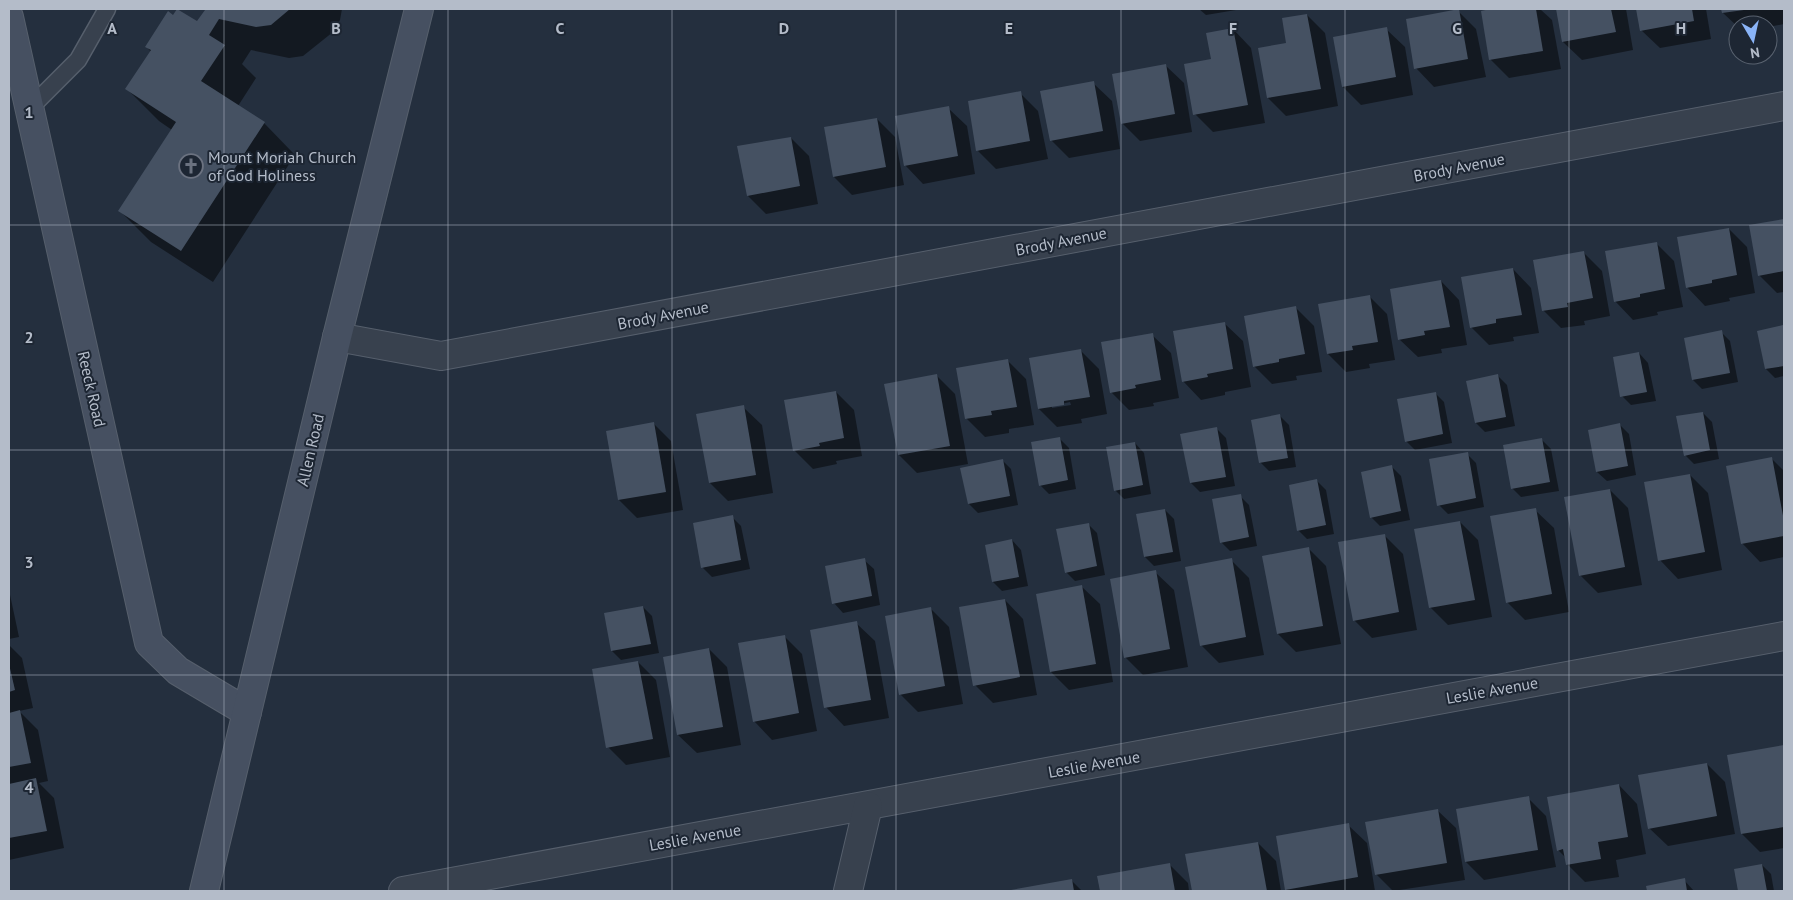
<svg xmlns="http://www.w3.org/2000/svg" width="1793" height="900" font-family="'PT Sans',sans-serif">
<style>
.shadow{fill:#0007;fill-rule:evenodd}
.building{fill:#455162}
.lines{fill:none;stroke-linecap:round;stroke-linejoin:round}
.lane-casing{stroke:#565f6c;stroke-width:19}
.street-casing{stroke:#565f6c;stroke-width:30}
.secondary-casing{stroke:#565f6c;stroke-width:30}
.lane{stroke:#38414e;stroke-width:16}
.street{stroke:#38414e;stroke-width:28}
.secondary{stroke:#465061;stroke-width:28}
.grid{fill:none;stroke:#b4bcc9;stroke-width:1;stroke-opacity:0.55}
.labels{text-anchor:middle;stroke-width:4;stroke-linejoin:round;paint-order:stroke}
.poi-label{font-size:16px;fill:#b4bcc9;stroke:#1d2633;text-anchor:start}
.street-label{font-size:16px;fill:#b4bcc9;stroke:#1d2633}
.grid-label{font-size:16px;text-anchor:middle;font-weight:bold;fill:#b4bcc9;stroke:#1d2633;stroke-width:4;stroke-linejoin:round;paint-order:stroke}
</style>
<rect width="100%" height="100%" fill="#242f3e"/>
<g class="shadow">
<polygon points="206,9 342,9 340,20 333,32 303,56 289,58 251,50 242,64 256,78 238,106 264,123 295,155 213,282 151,242 120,211 172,130 159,121 127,89 151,52 146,46 173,17 198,23 207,10"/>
<polygon points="1199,9 1242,9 1206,15"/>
<polygon points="1497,9 1540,9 1552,20 1561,69 1509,78 1491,60 1482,12"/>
<polygon points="1558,9 1626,9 1633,50 1582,60 1563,42"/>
<polygon points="1638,9 1706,9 1711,39 1660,48 1641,30"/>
<polygon points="1723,9 1784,9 1784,24 1768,27 1768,25 1738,25 1738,27 1723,13"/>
<polygon points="1458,11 1476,29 1486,77 1434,87 1416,68"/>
<polygon points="1307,15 1325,33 1338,106 1286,116 1268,98 1288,44"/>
<polygon points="1233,29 1251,48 1265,123 1213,132 1195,114"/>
<polygon points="1386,29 1405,47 1413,95 1361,105 1343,87"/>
<polygon points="1165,65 1184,83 1192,132 1140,141 1122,123"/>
<polygon points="1093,83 1112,101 1120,149 1069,158 1051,140"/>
<polygon points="1020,93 1038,111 1048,159 996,169 978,151"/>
<polygon points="948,108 967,126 975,174 923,184 905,165"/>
<polygon points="877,119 895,137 904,185 852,195 834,177"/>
<polygon points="791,138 809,156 818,204 766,214 748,196"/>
<polygon points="1784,220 1784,292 1777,293 1759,275 1751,226"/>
<polygon points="1729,229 1747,247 1755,293 1729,298 1730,301 1705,306 1687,287"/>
<polygon points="1656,243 1674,261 1683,307 1657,312 1658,315 1633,320 1615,301"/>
<polygon points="1584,253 1602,271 1610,316 1584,321 1585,325 1561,328 1543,310"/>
<polygon points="1513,269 1531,288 1539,333 1513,337 1514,341 1489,345 1471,327"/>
<polygon points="1441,281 1459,300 1467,345 1441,349 1442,353 1418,357 1399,339"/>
<polygon points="1369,296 1387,314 1395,360 1369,364 1370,368 1346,372 1328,354"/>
<polygon points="1296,308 1314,326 1322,372 1296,376 1297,380 1272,384 1254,366"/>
<polygon points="1224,323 1243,341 1251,387 1225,392 1225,395 1201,400 1183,381"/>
<polygon points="1782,327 1784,329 1784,376 1775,378 1766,369"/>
<polygon points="1721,332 1730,341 1738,382 1702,389 1693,380"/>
<polygon points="1152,335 1171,353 1179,398 1153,403 1154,406 1129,410 1111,392"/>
<path d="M 1081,351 L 1099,369 L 1107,414 L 1081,419 L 1082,423 L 1057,427 L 1039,409 L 1031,359 ZM 1070,402 L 1071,405 L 1052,408 L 1052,406 Z"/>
<polygon points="1639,353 1648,363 1656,401 1631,405 1622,396"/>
<polygon points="1008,361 1026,379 1034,425 1009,429 1009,433 985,437 966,418"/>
<polygon points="937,376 955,394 968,464 917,473 899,455"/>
<polygon points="1498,376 1507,385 1515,426 1485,432 1476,423"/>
<polygon points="836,392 854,410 862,456 836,461 837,464 813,469 794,450"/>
<polygon points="1435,393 1444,402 1452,443 1415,450 1406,441"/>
<polygon points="743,407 762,425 773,493 728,501 710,483"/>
<polygon points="1703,413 1712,422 1719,459 1694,464 1685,455"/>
<polygon points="1280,416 1289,425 1296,467 1269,471 1260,462"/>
<polygon points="653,423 671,441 683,510 637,518 619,500"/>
<polygon points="1620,425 1629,434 1636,475 1607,481 1597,472"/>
<polygon points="1216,428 1226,438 1235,486 1200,492 1191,483"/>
<polygon points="1059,438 1069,448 1076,489 1049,494 1040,485"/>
<polygon points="1542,440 1551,449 1559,491 1521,497 1512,488"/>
<polygon points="1135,443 1144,453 1151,494 1124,499 1115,490"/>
<polygon points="1467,454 1476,463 1484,507 1448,514 1439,505"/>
<polygon points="1772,459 1784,471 1784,557 1760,562 1742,543"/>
<polygon points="1002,460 1011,469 1018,505 978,513 969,504"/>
<polygon points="1392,467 1401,476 1410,520 1380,526 1371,517"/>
<polygon points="1690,475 1708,493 1722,570 1678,579 1660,560"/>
<polygon points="1317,481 1326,490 1334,534 1307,539 1298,530"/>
<polygon points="1610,490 1628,508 1642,585 1598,593 1580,575"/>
<polygon points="1240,496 1249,505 1257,546 1230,551 1221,542"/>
<polygon points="1165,510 1174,519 1181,561 1154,566 1145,557 1138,515"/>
<polygon points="1535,510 1554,528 1569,612 1525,620 1507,602"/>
<polygon points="732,517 741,526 750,569 712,577 703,568"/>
<polygon points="1460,522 1478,540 1492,617 1448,625 1430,607"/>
<polygon points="1088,524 1097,533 1105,575 1075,581 1066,572"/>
<polygon points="1384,535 1403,554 1417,630 1372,638 1354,620"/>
<polygon points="1012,540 1021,550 1028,586 1002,591 993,582"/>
<polygon points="1308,548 1326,566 1341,644 1296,652 1278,634"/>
<polygon points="864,560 874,569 880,605 843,613 834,603"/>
<polygon points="1231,560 1249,578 1264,655 1219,663 1201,645"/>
<polygon points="1155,572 1174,590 1188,667 1143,675 1125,657"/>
<polygon points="1081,586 1100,604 1113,682 1069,690 1051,672"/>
<polygon points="9,590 19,637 9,639"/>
<polygon points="1005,600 1023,619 1037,695 993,703 975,685"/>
<polygon points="643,607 652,616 659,653 621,660 612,651"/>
<polygon points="931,609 949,627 963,704 918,712 900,694"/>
<polygon points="856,623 875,641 889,718 844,726 826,707"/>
<polygon points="784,636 802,654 817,731 772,740 754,721"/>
<polygon points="9,645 22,658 33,708 19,711 38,730 48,781 39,783 54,798 64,848 9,860"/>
<polygon points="709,649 727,667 741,745 697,753 678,735"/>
<polygon points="638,662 656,680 670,757 626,765 608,747"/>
<polygon points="1784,747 1784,848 1760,852 1742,834 1729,756"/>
<polygon points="1707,764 1725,782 1735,834 1668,846 1649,828"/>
<polygon points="1619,785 1637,804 1646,854 1616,860 1619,877 1585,882 1567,864 1566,858 1558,850"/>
<polygon points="1528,798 1546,816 1556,867 1484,880 1466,862 1457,810"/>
<polygon points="1437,810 1456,828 1465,880 1393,891 1376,874"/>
<polygon points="1348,825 1367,843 1375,891 1289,891 1286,889"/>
<polygon points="1258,843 1276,861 1281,891 1193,891 1187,855"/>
<polygon points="1170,865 1188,883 1189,891 1101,891 1099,877"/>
<polygon points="1762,865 1771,874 1774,891 1740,891 1736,870"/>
<polygon points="1684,880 1694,891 1649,891 1648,887"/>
<polygon points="1072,881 1082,891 1012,891"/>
</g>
<g class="building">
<polygon points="177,9 197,21 205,10 204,9 290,9 271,25 256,27 219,19 209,35 225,45 201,81 265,122 181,251 118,211 176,122 125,89 151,50 145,47 168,11 173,15"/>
<polygon points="1459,9 1468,59 1414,69 1406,19"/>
<polygon points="1490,9 1536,9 1543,51 1489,60 1481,11"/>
<polygon points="1556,9 1611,9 1616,32 1562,42"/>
<polygon points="1636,9 1692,9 1694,21 1640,31"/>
<polygon points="1721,9 1744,9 1744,10 1722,13"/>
<polygon points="1307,14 1321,89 1267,98 1258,48 1286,43 1282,18"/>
<polygon points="1387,27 1396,77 1342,87 1333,37"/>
<polygon points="1233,28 1248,105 1193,115 1184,64 1211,59 1206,33"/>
<polygon points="1166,64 1175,114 1121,124 1112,74"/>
<polygon points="1094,81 1103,131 1050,141 1040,91"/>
<polygon points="1021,91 1030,141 976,151 968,101"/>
<polygon points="949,106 958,156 904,166 895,116"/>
<polygon points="877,118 886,167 833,177 824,127"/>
<polygon points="791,137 800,186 747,196 737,146"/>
<polygon points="1784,219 1784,271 1758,276 1749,225"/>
<polygon points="1729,228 1737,275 1712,280 1712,283 1686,288 1677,237"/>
<polygon points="1657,242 1665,289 1640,294 1640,297 1614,302 1605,251"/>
<polygon points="1584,251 1593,298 1567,303 1568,307 1542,311 1533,260"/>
<polygon points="1513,268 1522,315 1496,319 1496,323 1470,328 1461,277"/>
<polygon points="1441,280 1450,327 1424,331 1425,335 1398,340 1390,289"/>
<polygon points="1370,295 1378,342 1352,346 1353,350 1327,354 1318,304"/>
<polygon points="1296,306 1305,354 1279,359 1279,362 1253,367 1244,316"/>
<polygon points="1225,322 1233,369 1207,374 1208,377 1182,382 1173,331"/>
<polygon points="1783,325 1784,366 1765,369 1757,331"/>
<polygon points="1722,330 1730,373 1692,380 1684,338"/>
<polygon points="1153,333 1161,380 1135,385 1136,388 1110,393 1101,342"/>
<polygon points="1081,349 1090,397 1064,401 1064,405 1038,409 1029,358"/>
<polygon points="1639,352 1647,392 1620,397 1613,357"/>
<polygon points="1008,359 1017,407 991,411 992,415 965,419 956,368"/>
<polygon points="937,374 950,446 898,455 884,384"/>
<polygon points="1498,374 1506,417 1475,423 1466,381"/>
<polygon points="836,391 844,438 819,443 820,446 793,451 784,400"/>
<polygon points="1436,392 1443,434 1405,442 1397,399"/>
<polygon points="744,405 756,475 709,483 696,414"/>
<polygon points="1703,412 1710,450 1684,456 1676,416"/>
<polygon points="1280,414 1288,458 1259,463 1251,420"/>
<polygon points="654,422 666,492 618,500 606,431"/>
<polygon points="1620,423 1628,466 1596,472 1588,430"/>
<polygon points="1217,427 1226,477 1190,483 1180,434"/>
<polygon points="1060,437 1068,480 1039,486 1031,442"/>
<polygon points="1542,438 1550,482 1511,489 1503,445"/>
<polygon points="1135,442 1143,485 1114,491 1106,447"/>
<polygon points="1468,452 1476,498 1437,506 1429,459"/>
<polygon points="1772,457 1784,521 1784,536 1741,544 1726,466"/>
<polygon points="1003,459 1010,496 968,504 960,468"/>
<polygon points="1392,465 1401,511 1370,518 1361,472"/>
<polygon points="1690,474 1705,552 1658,561 1644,482"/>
<polygon points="1317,479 1326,525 1297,531 1289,485"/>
<polygon points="1610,489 1625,567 1579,576 1564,497"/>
<polygon points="1241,494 1249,537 1220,543 1212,499"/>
<polygon points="1536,508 1552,594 1506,603 1490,516"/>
<polygon points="1165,509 1173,552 1144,557 1136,514"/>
<polygon points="733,515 741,560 701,568 693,523"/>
<polygon points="1460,521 1475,600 1429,608 1414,529"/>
<polygon points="1089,523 1097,566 1065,573 1056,529"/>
<polygon points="1385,534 1399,612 1353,621 1338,542"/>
<polygon points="1012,539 1019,577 992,582 985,545"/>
<polygon points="1309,547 1323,626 1277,634 1262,556"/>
<polygon points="865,558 872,596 832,604 825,566"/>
<polygon points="1232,558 1246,637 1200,646 1185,567"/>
<polygon points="1156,570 1170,649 1124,658 1110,579"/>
<polygon points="1082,585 1096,664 1050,672 1036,594"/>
<polygon points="1005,599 1020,677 973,686 959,607"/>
<polygon points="643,606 651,644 611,651 604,613"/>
<polygon points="931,607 945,686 899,695 885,616"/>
<polygon points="857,621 871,700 824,708 810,630"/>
<polygon points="785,635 799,713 753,722 738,643"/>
<polygon points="709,648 723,727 677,735 663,657"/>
<polygon points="638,661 653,739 606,748 592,669"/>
<polygon points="9,664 15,690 9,692"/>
<polygon points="20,710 31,763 9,767 9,713"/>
<polygon points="1784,745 1784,827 1741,834 1727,755"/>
<polygon points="1707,763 1717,816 1648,829 1638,775"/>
<polygon points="36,778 47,831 9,838 9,784"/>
<polygon points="1619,784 1628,837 1598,842 1601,859 1566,865 1563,849 1557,851 1547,797"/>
<polygon points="1529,796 1538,850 1465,862 1456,809"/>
<polygon points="1438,809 1447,863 1375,875 1365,822"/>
<polygon points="1349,823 1358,877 1285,890 1276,836"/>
<polygon points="1258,842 1267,891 1192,891 1185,854"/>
<polygon points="1170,863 1175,891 1100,891 1097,876"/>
<polygon points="1762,864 1767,891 1738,891 1734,869"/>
<polygon points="1685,878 1687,891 1647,891 1646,886"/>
<polygon points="1072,879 1074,891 1011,891 1011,890"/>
</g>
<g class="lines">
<g class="lane-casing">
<polyline id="lane" points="29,109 78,60 107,9"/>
</g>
<g class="street-casing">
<g id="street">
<polyline points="337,337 441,356 1784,106"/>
<polyline points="403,891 1784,636"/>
<polyline points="848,891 868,806"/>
</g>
</g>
<g class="secondary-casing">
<g id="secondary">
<polyline points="9,17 149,643 178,671 247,712"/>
<polyline points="204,891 337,337 419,9"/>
</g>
</g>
<use href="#lane" class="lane"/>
<use href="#street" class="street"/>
<use href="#secondary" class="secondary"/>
</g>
<path class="grid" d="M 224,9 L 224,891M 448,9 L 448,891M 672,9 L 672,891M 896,9 L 896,891M 1121,9 L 1121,891M 1345,9 L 1345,891M 1569,9 L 1569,891M 9,225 L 1784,225M 9,450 L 1784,450M 9,675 L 1784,675"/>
<defs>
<g id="church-ring" transform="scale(1.25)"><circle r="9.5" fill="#1d2633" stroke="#6b7280" stroke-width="1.5"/><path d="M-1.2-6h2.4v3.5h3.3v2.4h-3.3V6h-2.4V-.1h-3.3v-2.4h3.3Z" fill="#6b7280"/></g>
</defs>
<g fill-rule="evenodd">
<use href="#church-ring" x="191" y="166"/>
</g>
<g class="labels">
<g class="poi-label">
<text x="208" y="163">Mount Moriah Church<tspan x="208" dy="18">of God Holiness</tspan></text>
</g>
<g class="street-label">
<text transform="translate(1459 167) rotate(-11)" y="6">Brody Avenue</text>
<text transform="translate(1061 241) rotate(-11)" y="6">Brody Avenue</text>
<text transform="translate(663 315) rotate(-11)" y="6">Brody Avenue</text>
<text transform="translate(92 389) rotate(77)" y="6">Reeck Road</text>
<text transform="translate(310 450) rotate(-77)" y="6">Allen Road</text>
<text transform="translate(1492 690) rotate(-10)" y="6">Leslie Avenue</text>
<text transform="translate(1094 764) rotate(-10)" y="6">Leslie Avenue</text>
<text transform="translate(695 837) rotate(-10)" y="6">Leslie Avenue</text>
</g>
</g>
<g class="grid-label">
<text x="112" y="34">A</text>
<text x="336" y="34">B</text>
<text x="560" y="34">C</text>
<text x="784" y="34">D</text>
<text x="1009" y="34">E</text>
<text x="1233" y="34">F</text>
<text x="1457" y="34">G</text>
<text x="1681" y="34">H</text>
<text x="29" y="118">1</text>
<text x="29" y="343">2</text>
<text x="29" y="568">3</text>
<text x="29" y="793">4</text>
</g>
<rect width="1793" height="900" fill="none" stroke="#b4bcc9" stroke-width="20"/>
<g transform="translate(1753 40) rotate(171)"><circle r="24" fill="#1d2633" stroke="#59626f"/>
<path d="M0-4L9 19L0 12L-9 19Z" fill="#8ab4f8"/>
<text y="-8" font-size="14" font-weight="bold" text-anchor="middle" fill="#b4bcc9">N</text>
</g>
</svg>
